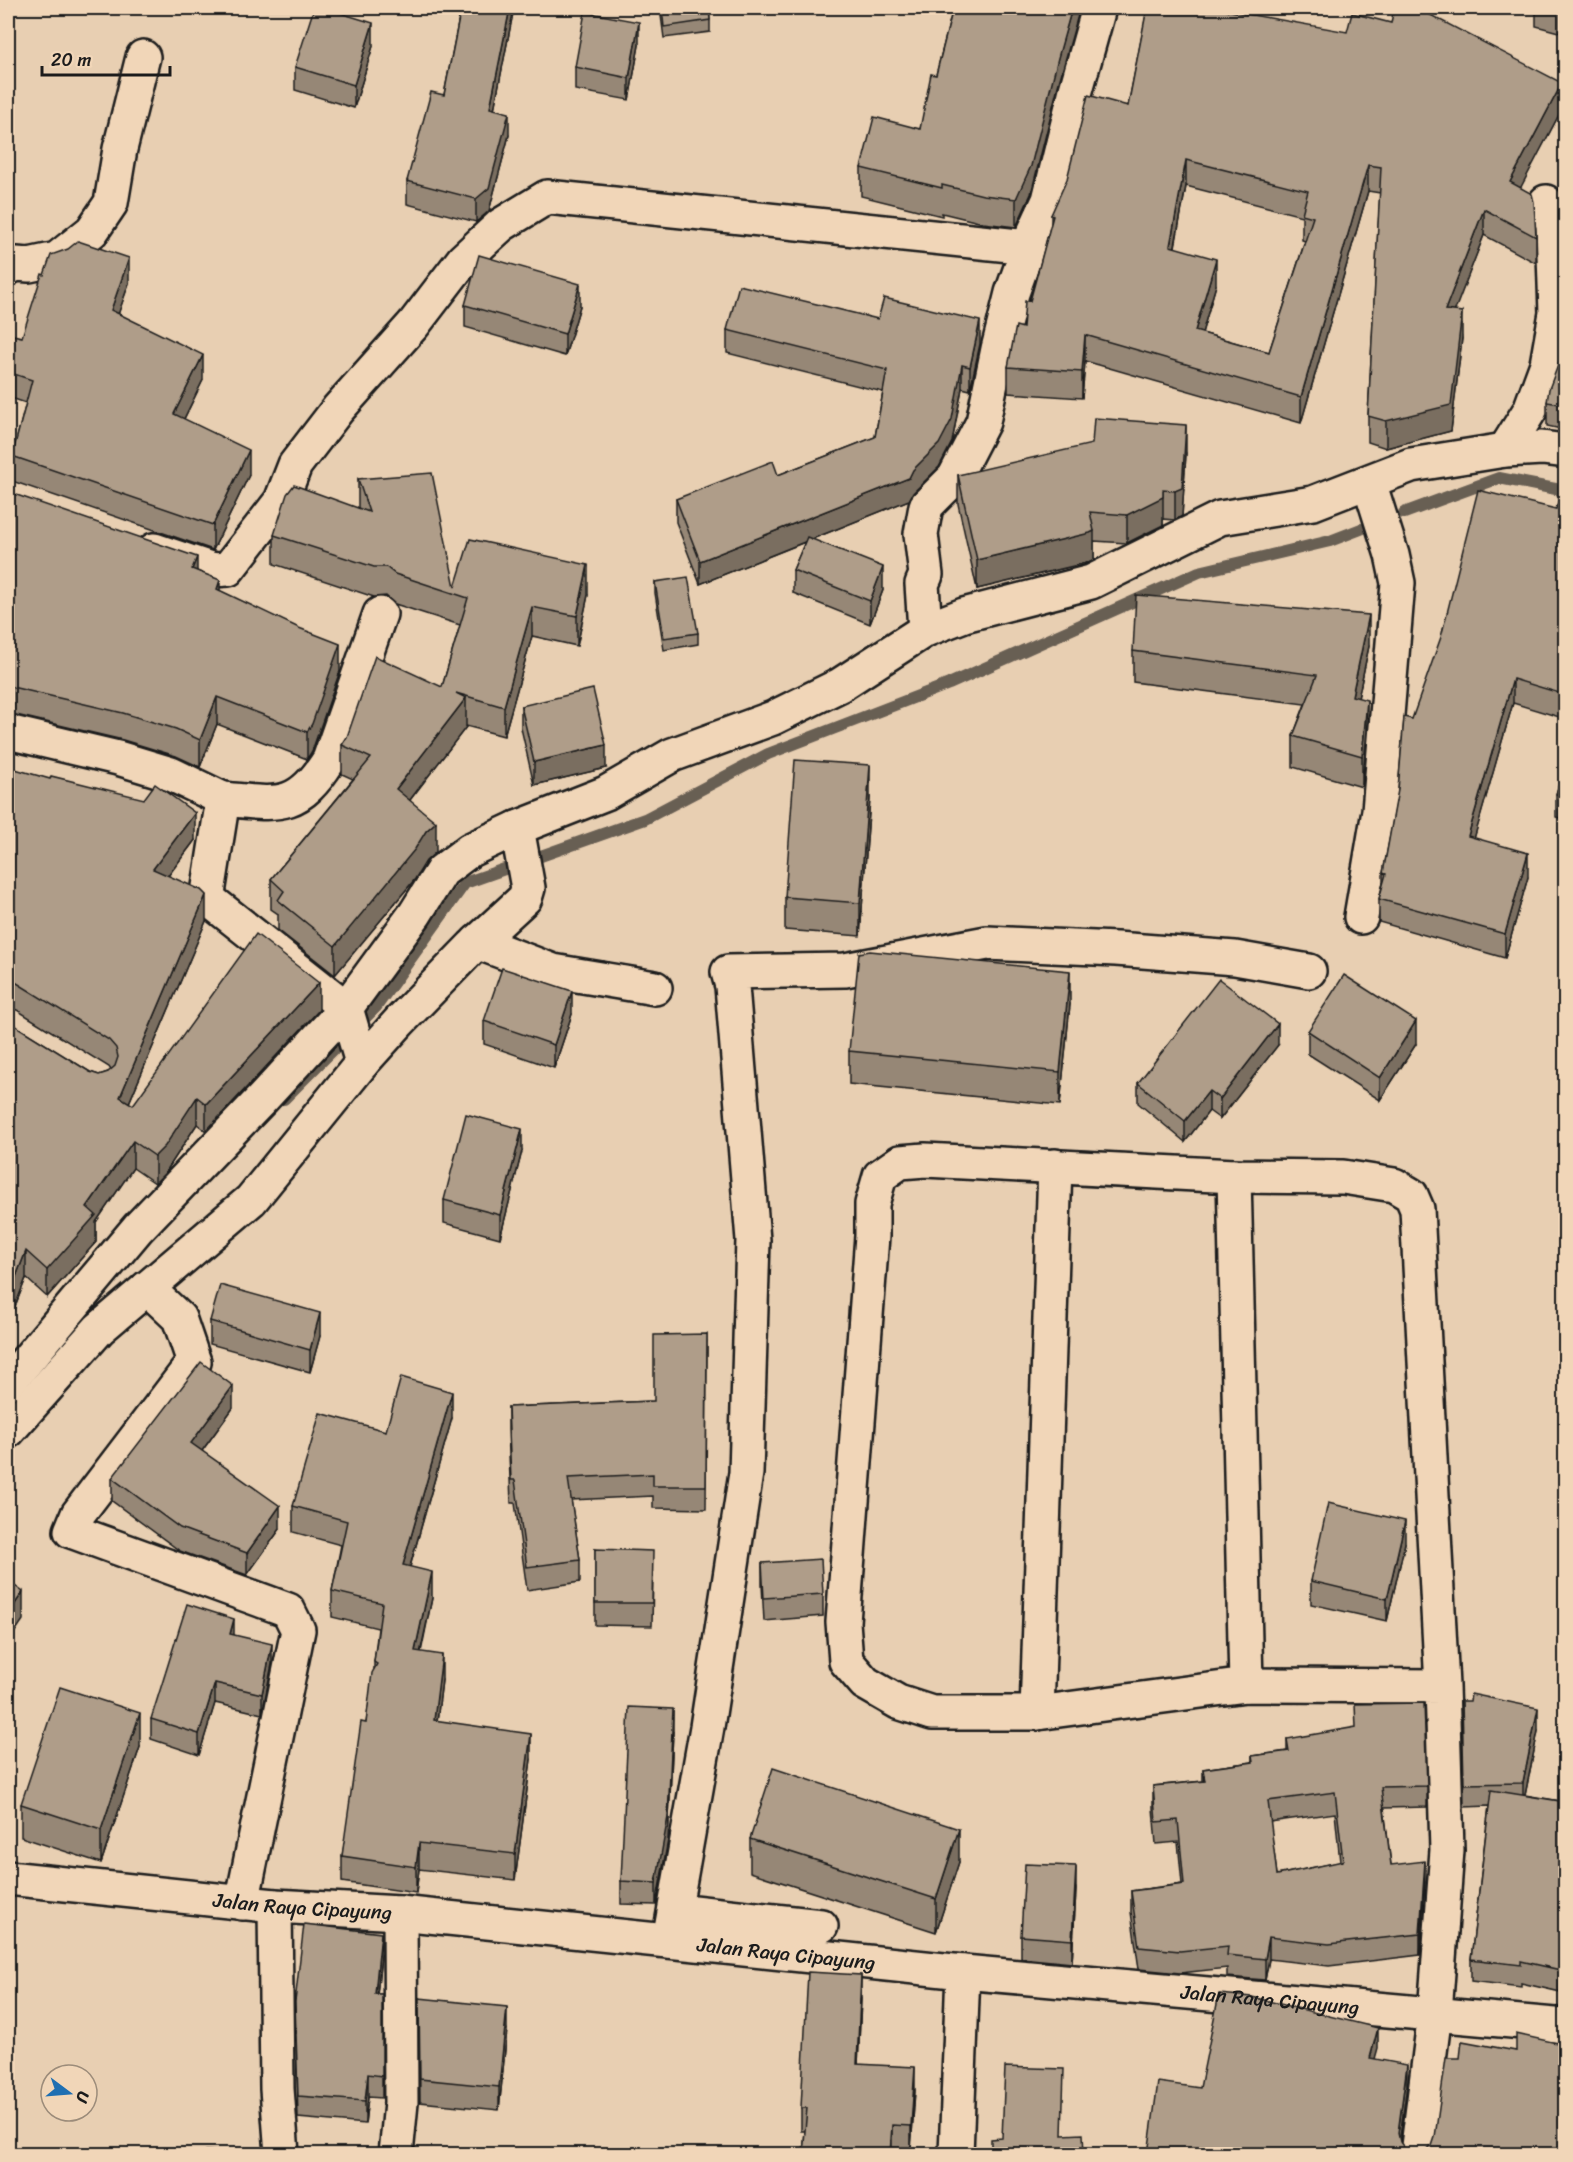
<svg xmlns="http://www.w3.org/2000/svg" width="1573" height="2162" font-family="Sriracha,sans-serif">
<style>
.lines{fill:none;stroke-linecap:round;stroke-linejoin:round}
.stream{stroke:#685e53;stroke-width:12}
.minor-casing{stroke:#1c1c1c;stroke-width:38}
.major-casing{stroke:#1c1c1c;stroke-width:38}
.minor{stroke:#f1d6b8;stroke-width:33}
.major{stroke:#f1d6b8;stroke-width:33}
.wall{fill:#968776;stroke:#1c1c1c;stroke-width:1.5;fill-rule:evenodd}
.shaded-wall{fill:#7a6e60;stroke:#1c1c1c;stroke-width:1.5}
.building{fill:#af9d89;stroke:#1c1c1c;stroke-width:1.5;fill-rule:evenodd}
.labels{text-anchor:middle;stroke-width:6;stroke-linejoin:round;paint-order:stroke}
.street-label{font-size:20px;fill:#1c1c1c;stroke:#f1d6b8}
</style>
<rect width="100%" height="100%" fill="#e8cfb2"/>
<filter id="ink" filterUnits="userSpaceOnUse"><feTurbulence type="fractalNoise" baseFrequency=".0167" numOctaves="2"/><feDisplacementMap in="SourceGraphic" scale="12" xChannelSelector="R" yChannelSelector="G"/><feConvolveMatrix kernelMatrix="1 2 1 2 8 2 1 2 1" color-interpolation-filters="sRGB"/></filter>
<g filter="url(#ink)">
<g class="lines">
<g class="stream">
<polyline points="1404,513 1499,478 1566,491"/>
<polyline points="284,1099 376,1007 465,883 645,819 768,754 949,684 1199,572 1330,541 1361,529"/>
<polyline points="8,1404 21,1385"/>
</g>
<g class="minor-casing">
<g id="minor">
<polyline points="8,268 16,264 29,265 57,259 92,231 111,203 120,149 143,57"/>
<polyline points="1505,450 1530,410 1547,364 1556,313 1553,225 1546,202"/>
<polyline points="154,550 213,570 228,569 281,501 295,465 338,409 414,324 463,260 501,225 547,197 1029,247"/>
<polyline points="925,630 922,584 926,575 921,534 926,506 954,478 983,422 998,349 1012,293 1032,237 1049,200 1076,90 1099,8"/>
<polyline points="8,732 118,758 171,774 223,799 208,893 212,902 346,1008 362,1063"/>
<path d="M 223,799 C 277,804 297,811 329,760 L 380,614"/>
<polyline points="1361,917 1379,811 1398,583 1392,555 1369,482"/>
<polyline points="477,942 553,971 655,988"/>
<polyline points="1234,1176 1246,1685"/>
<polyline points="147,1288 179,1318 194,1362 78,1514 71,1531 288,1610 298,1630 242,1903"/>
<polyline points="8,1383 138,1228 263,1098 346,1008 415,914 442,871 470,850 517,828 606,793 672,755 773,718 840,685 925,630 964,615 1091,582 1220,518 1313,503 1411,465 1505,450 1542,448 1566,451"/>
<polyline points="8,1431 99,1329 251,1200 362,1063 399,1022 473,946 525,898 528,888 517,828"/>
<polyline points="1037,1713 1055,1166"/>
<polyline points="275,1906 277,2089 282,2154"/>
<polyline points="675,1910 821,1926"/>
<polyline points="669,1941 707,1727 746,1473 753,1240 732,986 728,972 845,970 987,943 1116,949 1235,958 1309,971"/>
<polyline points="396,2154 401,2103 400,1913"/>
<polyline points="956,2154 963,1972"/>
<polyline points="1417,2154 1435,2013 1447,1850 1442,1686 1246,1685 1037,1713 932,1713 898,1702 865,1683 846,1661 843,1622 872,1236 872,1204 880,1176 900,1162 925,1160 1234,1176 1343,1177 1394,1185 1411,1195 1417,1209 1442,1686"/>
</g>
</g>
<g class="major-casing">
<g id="major">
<path id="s1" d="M 8,1878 L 275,1906 L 400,1913 L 963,1972 L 1566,2026"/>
</g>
</g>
<use href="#minor" class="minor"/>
<use href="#major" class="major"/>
</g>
<g class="wall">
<polygon points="461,8 514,8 494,109 509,135 489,211 476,222 407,204 407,181 444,95"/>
<polygon points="660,8 709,8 710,20 710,32 664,38"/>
<polygon points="953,8 1080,8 1058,86 1031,194 1016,227 983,223 942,213 942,216 861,196 861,168 920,129 936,75"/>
<path d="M 1130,8 L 1232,8 L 1231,11 L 1562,109 L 1520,187 L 1536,237 L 1536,263 L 1484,235 L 1454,311 L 1462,338 L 1451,431 L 1386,448 L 1368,442 L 1368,416 L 1380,193 L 1368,191 L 1301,423 L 1085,361 L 1082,398 L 1008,393 L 1008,367 L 1023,328 L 1051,224 L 1051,215 L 1128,106 L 1147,10 ZM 1186,186 L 1302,216 L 1302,240 L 1305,241 L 1269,352 L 1202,333 L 1216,285 L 1175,247 Z"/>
<polygon points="1536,8 1566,8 1566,34 1536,26"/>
<polygon points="639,45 629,100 575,90 575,67"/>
<polygon points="373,46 354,108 295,90 295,67"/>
<polygon points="129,283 118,314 203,380 184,419 249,475 213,550 12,481 12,456 26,403 8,397 8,352 22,337"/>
<polygon points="465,305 580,306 565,356 465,327"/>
<polygon points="878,319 980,344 970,390 962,388 952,442 939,467 913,493 909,500 812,539 883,590 870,624 793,593 793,570 805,542 700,584 676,522 676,499 778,475 875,437 883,392 727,353 727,330"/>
<polygon points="1566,360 1566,430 1547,426 1547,402"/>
<polygon points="1186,453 1182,516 1175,520 1163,519 1163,525 1127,543 1094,541 1094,560 1090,562 977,589 958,504 958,475"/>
<polygon points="358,479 455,587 588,595 577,646 532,636 504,736 466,726 466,727 410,800 436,852 426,861 415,879 335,975 278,930 278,914 271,909 271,879 353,779 342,774 342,745 442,687 460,625 395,604 386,596 374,597 274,564 274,535 358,508"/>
<polygon points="8,492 197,571 220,591 340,671 312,751 307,759 217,724 200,767 176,756 123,740 12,714 8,714"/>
<polygon points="1566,492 1566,719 1513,703 1474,838 1528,877 1505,958 1379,922 1379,899 1383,882 1383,873 1412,719 1556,509"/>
<polygon points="655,582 698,633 698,644 664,650 655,593"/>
<polygon points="1369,646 1358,698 1367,731 1362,787 1293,767 1293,736 1305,704 1133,682 1133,651"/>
<polygon points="521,706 606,768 534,785 521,728"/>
<polygon points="1566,762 1566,820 1556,817 1556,794"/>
<polygon points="8,767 195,840 168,876 206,921 129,1103 133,1105 319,1010 206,1131 197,1124 165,1173 155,1183 133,1168 96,1222 96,1242 47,1297 26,1278 8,1324 8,1021 90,1072 99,1075 108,1072 111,1070 109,1067 17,1010 8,1008"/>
<polygon points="870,798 860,936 785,930 785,897"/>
<polygon points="1070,1004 1060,1105 849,1084 849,1051"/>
<polygon points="572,1014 554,1068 484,1044 484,1021"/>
<polygon points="1308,1031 1416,1044 1380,1100 1308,1054"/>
<polygon points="1278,1045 1220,1119 1209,1111 1185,1142 1138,1103 1138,1083"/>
<polygon points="522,1151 500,1238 444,1223 444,1200"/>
<polygon points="210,1321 320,1336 310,1372 210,1344"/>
<polygon points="707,1334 706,1509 653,1508 653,1496 571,1500 580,1560 580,1582 527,1590 515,1503 511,1503 508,1430 508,1407 654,1401"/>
<polygon points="233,1408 202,1451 280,1529 247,1575 180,1551 112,1501 112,1478"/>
<polygon points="452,1418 410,1567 432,1598 421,1652 442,1680 437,1721 531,1759 515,1880 419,1869 416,1893 342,1882 342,1856 366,1723 374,1670 374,1662 378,1628 332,1617 332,1591 341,1545 293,1532 293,1506 386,1431"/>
<polygon points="1405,1543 1387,1621 1311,1604 1311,1581"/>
<polygon points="595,1549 653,1573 652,1626 595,1625"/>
<polygon points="762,1563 823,1594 823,1616 764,1621 762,1585"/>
<polygon points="234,1635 272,1664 262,1714 215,1703 199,1755 151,1739 151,1719"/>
<polygon points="1462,1701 1538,1731 1525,1795 1566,1802 1566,1989 1565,1993 1521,1983 1521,1987 1471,1981 1471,1959 1489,1806 1464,1807"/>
<polygon points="673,1731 668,1840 656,1905 621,1904 621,1881"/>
<path d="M 1287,1739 L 1427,1786 L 1427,1807 L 1384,1808 L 1391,1865 L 1425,1882 L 1420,1955 L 1329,1966 L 1269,1959 L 1265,1980 L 1227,1977 L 1227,1968 L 1180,1973 L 1139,1969 L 1131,1912 L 1131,1891 L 1182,1884 L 1178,1842 L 1156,1844 L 1153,1808 L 1153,1786 L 1203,1781 L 1203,1769 L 1252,1762 L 1252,1756 L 1287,1751 ZM 1335,1813 L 1340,1862 L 1277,1875 L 1270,1822 Z"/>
<polygon points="140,1747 101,1863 21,1837 21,1804"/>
<polygon points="750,1839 959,1862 936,1932 750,1872"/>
<polygon points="1076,1889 1072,1963 1021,1958 1021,1936"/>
<polygon points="381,1955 377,1994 382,1994 382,2098 368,2097 365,2124 298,2118 295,2002"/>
<polygon points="419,1998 507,2029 499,2110 420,2102"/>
<polygon points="861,1998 858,2064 915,2090 911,2149 892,2148 892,2154 803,2154 805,2131 801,2131 801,2108"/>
</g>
<g class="shaded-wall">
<polygon points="510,8 514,8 490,130 490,108"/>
<polygon points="1072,8 1080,8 1058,86 1031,194 1016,227 1016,199"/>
<polygon points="1225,8 1232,8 1225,36"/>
<polygon points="639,22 639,45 629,100 629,78"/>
<polygon points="373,23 373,46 354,108 354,85"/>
<polygon points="1562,83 1562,109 1510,208 1510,182"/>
<polygon points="509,113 509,135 489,211 476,222 476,199"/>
<polygon points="1186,160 1186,186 1170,272 1170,246"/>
<polygon points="1368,165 1368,191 1301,423 1301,397"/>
<polygon points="1484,209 1484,235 1445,336 1445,310"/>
<polygon points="129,258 129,283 111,335 111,310"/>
<polygon points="1216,259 1216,285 1195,357 1195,331"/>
<polygon points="580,284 580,306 565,356 565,334"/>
<polygon points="1462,312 1462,338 1451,431 1386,448 1386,421"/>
<polygon points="980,321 980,344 970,390 970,367"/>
<polygon points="1085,335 1085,361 1082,398 1082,372"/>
<polygon points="203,355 203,380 174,439 174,414"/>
<polygon points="962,365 962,388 952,442 939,467 913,493 909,500 700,584 700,561 909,478"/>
<polygon points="1186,425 1186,453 1182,516 1175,520 1175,491"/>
<polygon points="249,450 249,475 213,550 213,525"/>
<polygon points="1163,490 1163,525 1127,543 1127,515"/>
<polygon points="1094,531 1094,560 1090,562 977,589 977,560"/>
<polygon points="197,557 197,584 192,569"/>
<polygon points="588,565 588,595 577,646 577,616"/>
<polygon points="883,567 883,590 870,624 870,601"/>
<polygon points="220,580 220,607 217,589"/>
<polygon points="532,607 532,636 504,736 504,707"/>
<polygon points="1369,615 1369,646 1352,727 1352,696"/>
<polygon points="340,644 340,671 312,751 307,759 307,732"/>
<polygon points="1513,679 1513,703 1468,860 1468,836"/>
<polygon points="217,697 217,724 200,767 200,740"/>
<polygon points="466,698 466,727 396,818 396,789"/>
<polygon points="1367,700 1367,731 1362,787 1362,756"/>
<polygon points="606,745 606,768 534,785 534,762"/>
<polygon points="870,765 870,798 860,936 860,903"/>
<polygon points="195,813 195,840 153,896 153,869"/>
<polygon points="436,822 436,852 426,861 415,879 335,975 335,946 426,831"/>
<polygon points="1528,853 1528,877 1505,958 1505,934"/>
<polygon points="206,895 206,921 120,1124 120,1097"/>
<polygon points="1070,971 1070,1004 1060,1105 1060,1072"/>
<polygon points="319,983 319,1010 206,1131 206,1104"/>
<polygon points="572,991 572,1014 554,1068 554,1045"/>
<polygon points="1416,1021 1416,1044 1380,1100 1380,1078"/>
<polygon points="1278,1024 1278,1045 1220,1119 1220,1099"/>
<polygon points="1209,1091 1209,1111 1185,1142 1185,1121"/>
<polygon points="197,1097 197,1124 165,1173 155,1183 155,1156"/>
<polygon points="522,1129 522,1151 500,1238 500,1215"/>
<polygon points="133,1141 133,1168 96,1222 96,1242 47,1297 47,1270 87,1207"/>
<polygon points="26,1251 26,1278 8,1324 8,1297"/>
<polygon points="320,1313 320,1336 310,1372 310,1350"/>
<polygon points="233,1386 233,1408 191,1466 191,1443"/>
<polygon points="452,1392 452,1418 403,1591 403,1565"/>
<polygon points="280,1506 280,1529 247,1575 247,1553"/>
<polygon points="1405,1521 1405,1543 1387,1621 1387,1599"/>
<polygon points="432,1572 432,1598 415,1677 415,1651"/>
<polygon points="23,1592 23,1620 8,1642 8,1614"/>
<polygon points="234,1619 234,1640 230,1634"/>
<polygon points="272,1644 272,1664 262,1714 262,1694"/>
<polygon points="442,1655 442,1680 434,1746 434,1720"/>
<polygon points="215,1683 215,1703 199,1755 199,1734"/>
<polygon points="1538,1708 1538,1731 1523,1805 1523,1783"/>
<polygon points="673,1709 673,1731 668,1840 656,1905 656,1883"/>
<polygon points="140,1713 140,1747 101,1863 101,1830"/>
<polygon points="531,1734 531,1759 515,1880 515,1854"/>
<polygon points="959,1829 959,1862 936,1932 936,1899"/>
<polygon points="419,1843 419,1869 416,1893 416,1867"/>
<polygon points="1425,1861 1425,1882 1420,1955 1420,1934"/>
<polygon points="1076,1866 1076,1889 1072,1963 1072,1940"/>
<polygon points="381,1933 381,1955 375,2016 375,1994"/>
<polygon points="1269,1937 1269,1959 1265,1980 1265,1959"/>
<polygon points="1566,1967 1566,1989 1565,1993 1565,1971"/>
<polygon points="861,1975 861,1998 857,2087 857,2064"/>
<polygon points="507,2007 507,2029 499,2110 499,2087"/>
<polygon points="1378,2028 1378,2048 1370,2077 1370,2058"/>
<polygon points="1407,2065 1407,2085 1398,2152 1398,2133"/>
<polygon points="915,2067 915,2090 911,2149 911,2126"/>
<polygon points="368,2074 368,2097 365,2124 365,2101"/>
<polygon points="892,2125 892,2154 890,2154"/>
</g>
<g class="building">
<polygon points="314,8 324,8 373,23 354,85 295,67"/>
<polygon points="461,8 510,8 490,108 509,113 489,188 476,199 407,181 431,92 444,95"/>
<polygon points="662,8 709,8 710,20 664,27"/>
<polygon points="953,8 1072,8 1058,58 1031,166 1016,199 983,195 942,185 942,188 861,168 874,117 920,129 931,74 936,75"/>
<path d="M 1147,8 L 1225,8 L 1225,10 L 1347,32 L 1352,13 L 1391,23 L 1394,8 L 1417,8 L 1562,83 L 1510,182 L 1532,194 L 1534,202 L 1536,237 L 1484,209 L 1445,310 L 1462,312 L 1451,405 L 1386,421 L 1368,416 L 1381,167 L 1368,165 L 1301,397 L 1085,335 L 1082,372 L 1008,367 L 1016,326 L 1023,328 L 1025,301 L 1030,301 L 1053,216 L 1051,215 L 1067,179 L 1088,95 L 1128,106 ZM 1186,160 L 1308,191 L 1302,214 L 1313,217 L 1269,352 L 1195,331 L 1216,259 L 1170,246 Z"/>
<polygon points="1552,8 1566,8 1566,11"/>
<polygon points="585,12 639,22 629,78 575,67"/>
<polygon points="78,241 129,258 111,310 203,355 174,414 249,450 213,525 12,456 32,380 8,372 8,352 13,335 22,337 42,274 44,275 51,255 68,249"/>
<polygon points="479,255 580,284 565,334 465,305"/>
<polygon points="739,285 878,319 884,298 980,321 970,367 962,365 952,419 939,444 913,470 909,478 700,561 676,499 773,461 778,475 875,437 887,370 727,330"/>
<polygon points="1560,360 1566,360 1566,405 1547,402 1549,389"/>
<polygon points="1094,418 1186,425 1182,488 1175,491 1163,490 1163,497 1127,515 1090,512 1094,531 1090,533 977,560 958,475 1092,444"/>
<polygon points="432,473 455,587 470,539 588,565 577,616 532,607 504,707 456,693 466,698 396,789 436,822 426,831 415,849 335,946 278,900 284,891 271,879 371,758 342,745 347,737 375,656 442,687 468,598 395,574 386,567 374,567 274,535 287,494 294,485 369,512 358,479"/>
<polygon points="1478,490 1556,509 1561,491 1566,492 1566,695 1513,679 1468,836 1528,853 1505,934 1379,899 1386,874 1383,873 1398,790 1404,717 1412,719 1441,637"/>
<polygon points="8,492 197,557 192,569 220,580 217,589 299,628 340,644 312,724 307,732 217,697 200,740 176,729 123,713 12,687 8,687"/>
<polygon points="807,537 883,567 870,601 793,570"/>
<polygon points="688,577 698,633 664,638 655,582"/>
<polygon points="1136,595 1369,615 1352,696 1367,700 1362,756 1293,736 1317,675 1133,651"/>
<polygon points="593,689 606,745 534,762 521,706"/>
<polygon points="795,760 870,765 860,903 785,897"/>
<polygon points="1566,762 1566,796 1556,794"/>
<polygon points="8,767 50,779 51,776 144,799 155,784 195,813 153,869 201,890 206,895 120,1097 133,1105 256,934 319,983 206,1104 197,1097 165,1146 155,1156 133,1141 87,1207 96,1215 47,1270 26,1251 8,1297 8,1021 90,1072 99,1075 108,1072 115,1066 118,1057 116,1048 109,1040 17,983 8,981"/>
<polygon points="870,951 1070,971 1060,1072 849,1051 859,953"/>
<polygon points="502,968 572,991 554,1045 484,1021"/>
<polygon points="1344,975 1416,1021 1380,1078 1308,1031"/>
<polygon points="1219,979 1278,1024 1220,1099 1209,1091 1185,1121 1138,1083"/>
<polygon points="466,1114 522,1129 500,1215 444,1200"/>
<polygon points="220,1285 320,1313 310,1350 210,1321"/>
<polygon points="707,1334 706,1486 653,1486 653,1474 568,1478 580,1560 527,1567 515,1480 511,1480 508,1407 654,1401 654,1335"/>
<polygon points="201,1362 233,1386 191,1443 280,1506 247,1553 180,1528 112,1478"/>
<polygon points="401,1377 452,1392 403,1565 432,1572 415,1651 442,1655 434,1720 531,1734 515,1854 419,1843 416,1867 342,1856 361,1722 366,1723 372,1673 377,1664 374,1662 382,1603 332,1591 347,1521 293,1506 320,1413 386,1431"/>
<polygon points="1328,1503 1405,1521 1387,1599 1311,1581"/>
<polygon points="595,1549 653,1551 652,1603 595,1603"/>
<polygon points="821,1559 823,1594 764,1598 762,1563"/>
<polygon points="8,1581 23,1592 8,1614"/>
<polygon points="187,1604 234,1619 230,1634 272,1644 262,1694 215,1683 199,1734 151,1719"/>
<polygon points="60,1687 140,1713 101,1830 21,1804"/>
<polygon points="1471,1694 1538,1708 1523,1783 1464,1784 1462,1701 1470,1701"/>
<path d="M 1424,1703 L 1427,1786 L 1381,1787 L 1391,1865 L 1425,1861 L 1420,1934 L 1329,1944 L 1269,1937 L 1265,1959 L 1227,1955 L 1228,1946 L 1180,1951 L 1139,1947 L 1131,1891 L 1184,1884 L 1178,1820 L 1156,1822 L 1153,1786 L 1205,1781 L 1203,1769 L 1253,1762 L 1252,1756 L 1289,1751 L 1287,1739 L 1356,1727 L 1355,1704 ZM 1335,1792 L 1343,1861 L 1277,1875 L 1268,1801 Z"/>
<polygon points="629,1707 673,1709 668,1817 656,1883 621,1881"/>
<polygon points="773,1768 959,1829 936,1899 750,1839"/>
<polygon points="1491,1790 1566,1802 1566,1967 1565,1971 1521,1961 1521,1965 1471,1959"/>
<polygon points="1025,1864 1076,1866 1072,1940 1021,1936"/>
<polygon points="304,1924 381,1933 375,1994 382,1994 382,2076 368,2074 365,2101 298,2096 295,2002"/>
<polygon points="808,1972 861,1975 857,2064 915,2067 911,2126 892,2125 890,2154 803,2154 807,2108 801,2108"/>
<polygon points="1219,1994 1252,1997 1378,2028 1370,2058 1407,2065 1398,2133 1400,2142 1405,2149 1414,2153 1425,2151 1432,2146 1435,2137 1446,2058 1460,2058 1462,2041 1516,2051 1516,2034 1566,2045 1566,2154 1148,2154 1158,2082 1200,2088"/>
<polygon points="419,1998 507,2007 499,2087 420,2079"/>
<polygon points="1005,2067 1064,2069 1062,2135 1083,2134 1084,2154 991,2154 991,2139 1002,2138"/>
<polygon points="206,2151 249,2154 206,2154"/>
</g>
</g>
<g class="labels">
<g class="street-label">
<text dy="7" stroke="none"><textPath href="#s1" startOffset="296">Jalan Raya Cipayung</textPath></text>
<text dy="7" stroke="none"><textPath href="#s1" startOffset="782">Jalan Raya Cipayung</textPath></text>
<text dy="7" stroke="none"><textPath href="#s1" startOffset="1268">Jalan Raya Cipayung</textPath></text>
</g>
</g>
<rect width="1573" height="2162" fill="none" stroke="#f1d6b8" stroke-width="30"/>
<rect x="15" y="15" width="1543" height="2132" fill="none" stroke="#1c1c1c" stroke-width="2" filter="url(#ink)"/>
<g transform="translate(69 2093) rotate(106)"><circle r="28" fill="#f1d6b8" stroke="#9c8c7a" stroke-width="1.5"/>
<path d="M0-4.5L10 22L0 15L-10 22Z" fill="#1f6fb2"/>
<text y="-9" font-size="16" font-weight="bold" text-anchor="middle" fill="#1c1c1c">U</text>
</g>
<path d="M42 66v9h128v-9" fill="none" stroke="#1c1c1c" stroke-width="3"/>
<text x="51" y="66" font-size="18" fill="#1c1c1c" stroke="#f1d6b8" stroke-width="4.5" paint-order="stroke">20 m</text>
</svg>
